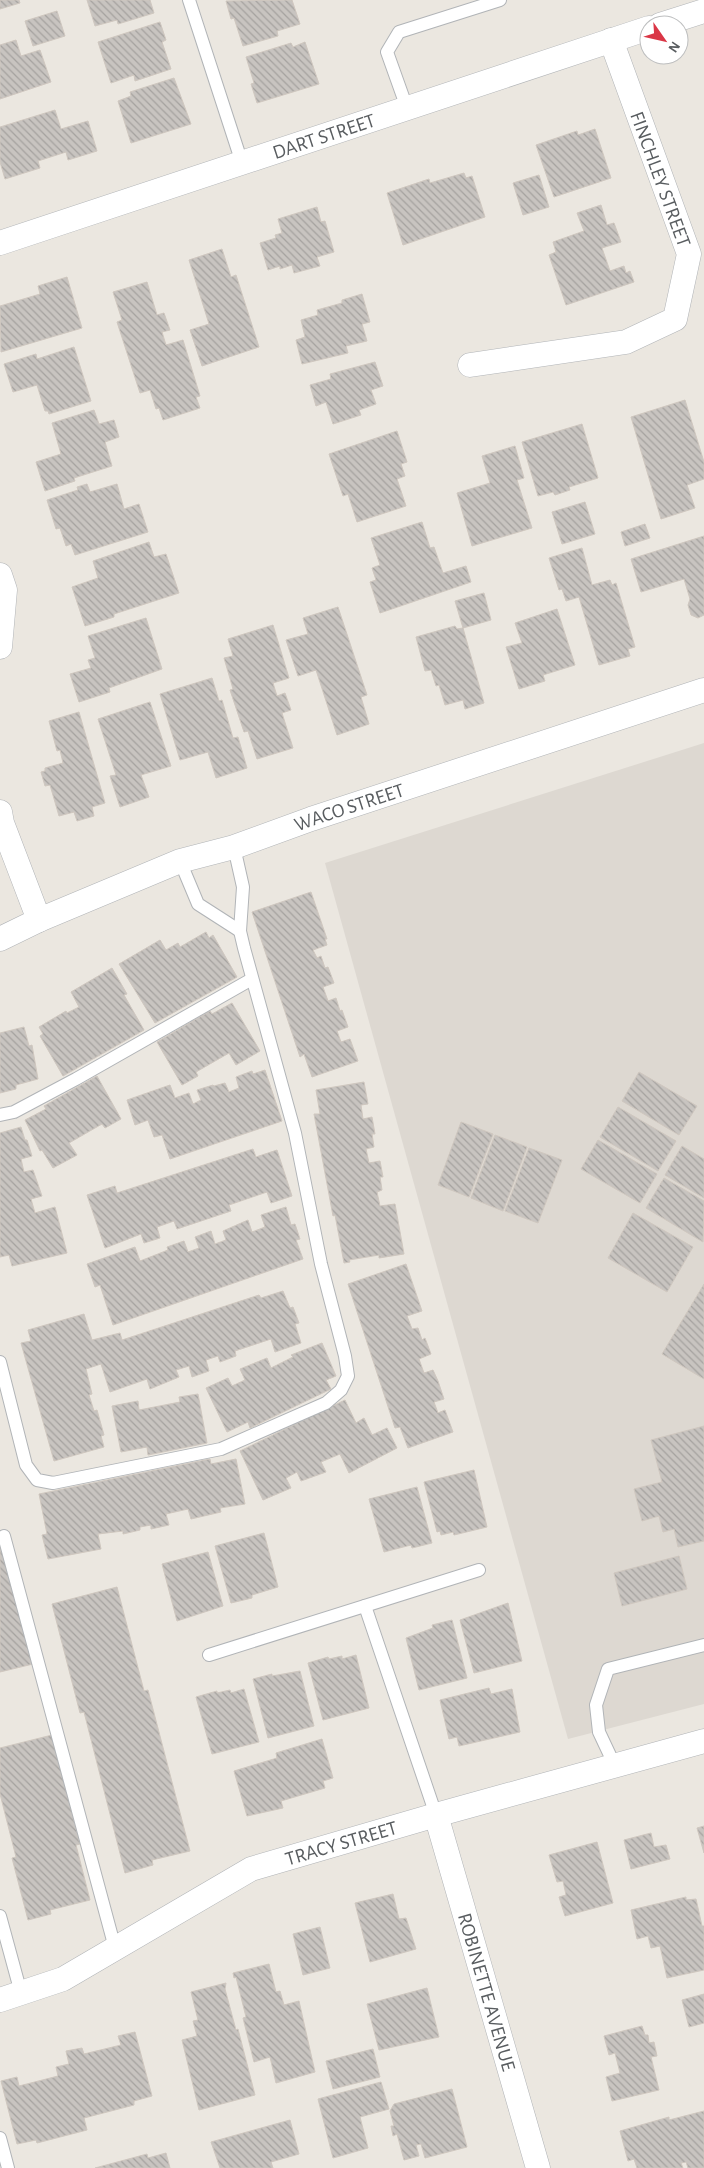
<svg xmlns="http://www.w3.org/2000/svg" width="704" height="2168" font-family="'Alegreya Sans',sans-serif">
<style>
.education{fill:#ddd8d1}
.building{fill:url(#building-back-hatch);stroke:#cfc7bf}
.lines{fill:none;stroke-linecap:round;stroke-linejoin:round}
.service-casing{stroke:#b1b4b7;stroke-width:14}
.minor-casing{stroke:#b1b4b7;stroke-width:25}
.service{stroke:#fff;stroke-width:12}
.minor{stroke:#fff;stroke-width:24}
.labels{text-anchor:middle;stroke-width:4;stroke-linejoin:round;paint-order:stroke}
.street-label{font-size:20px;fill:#595d60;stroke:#fff}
</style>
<defs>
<pattern id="building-back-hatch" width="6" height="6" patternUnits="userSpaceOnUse" patternTransform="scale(1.25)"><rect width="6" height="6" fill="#c8c4c0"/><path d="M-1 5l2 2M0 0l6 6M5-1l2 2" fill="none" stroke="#a5a29f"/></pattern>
</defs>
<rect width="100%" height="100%" fill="#ebe7e0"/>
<polygon class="education" points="704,743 704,1704 568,1739 325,863"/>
<g class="building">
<polygon points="0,0 19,0 20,3 0,9"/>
<polygon points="87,0 150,0 154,13 118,24 117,20 95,26"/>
<polygon points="292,0 300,24 277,31 278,36 243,46 234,18 231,19 226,1"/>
<polygon points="57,11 65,36 33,46 25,21"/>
<polygon points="160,22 166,40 162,42 171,69 135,81 134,75 111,83 98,42"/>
<polygon points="16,40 21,56 40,50 51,82 0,99 0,45"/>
<polygon points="305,42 319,84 257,103 251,84 254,83 246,57 291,43 293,47"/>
<polygon points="174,78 191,124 131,143 118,101 131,96 130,92"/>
<polygon points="55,110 61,129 88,121 97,151 68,160 66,152 38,161 40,168 5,179 0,162 0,127"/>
<polygon points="595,129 611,178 554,197 536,145 577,131 578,135"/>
<polygon points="464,173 466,178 472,176 485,217 403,245 387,193 429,179 430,183"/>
<polygon points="539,175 549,207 523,215 513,183"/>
<polygon points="601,205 607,225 614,223 621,242 602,248 610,271 624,266 626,273 630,271 634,282 566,305 549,255 556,252 553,242 584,231 577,213"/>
<polygon points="317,207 321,222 325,221 334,252 317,257 320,266 294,273 292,265 280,269 280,266 268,270 260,243 276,238 275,235 282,233 278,219"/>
<polygon points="222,249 231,277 236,275 259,347 202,366 190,330 209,324 189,260"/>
<polygon points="67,277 82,328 1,352 0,306 40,294 38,286"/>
<polygon points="147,282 157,315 164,313 170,330 162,332 166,345 183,340 200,396 196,397 200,408 163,420 159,408 156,409 150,390 140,393 117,322 122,320 113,292"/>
<polygon points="362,294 370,322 362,324 367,341 346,346 348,353 302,364 296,340 305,337 301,320 318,315 317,310 342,303 342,300"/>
<polygon points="74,347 91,401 49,414 48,411 45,411 37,385 13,392 4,364 36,354 37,359"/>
<polygon points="375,362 383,386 371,390 376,404 359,410 361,415 333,424 326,402 316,406 310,385 331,379 330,374"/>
<polygon points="685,400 704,462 704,479 687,485 695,508 661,519 631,417"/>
<polygon points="94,410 99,424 114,420 119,437 105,442 112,466 74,478 75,481 45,491 36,462 61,454 52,423"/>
<polygon points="582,424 598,478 569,487 570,490 555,495 553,492 538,496 522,442"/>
<polygon points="397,431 407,462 401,464 405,476 397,479 406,506 357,522 348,494 343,496 329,454"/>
<polygon points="515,446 524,478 517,480 532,528 472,546 457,493 490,483 482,456"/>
<polygon points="87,484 90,492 117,484 124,509 139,504 148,532 75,555 71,544 66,546 60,528 56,529 47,500 78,490 77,487"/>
<polygon points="585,502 595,534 562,544 552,512"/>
<polygon points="422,522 430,548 434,547 443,573 466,566 471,582 380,613 370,582 376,580 372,568 380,565 371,538"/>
<polygon points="645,524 650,538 625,546 621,532"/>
<polygon points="704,536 704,615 698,618 691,615 688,605 690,599 684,579 641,592 631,559"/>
<polygon points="149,542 154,557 166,554 179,593 114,614 114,617 85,626 72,587 98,578 93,561"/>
<polygon points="582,548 592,585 610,580 612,585 616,583 635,647 628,649 630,656 599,665 579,597 566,601 562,589 559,590 549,558"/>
<polygon points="484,593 491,620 463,628 455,601"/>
<polygon points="338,607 367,695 361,697 369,724 337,735 316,670 298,676 286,640 308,634 303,618"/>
<polygon points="557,609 575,665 543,675 545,681 519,689 506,647 522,643 515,623"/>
<polygon points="146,618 162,669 109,688 110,692 79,702 70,674 91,668 88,660 95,658 88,636"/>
<polygon points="273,625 289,678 273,683 277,696 285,693 291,710 282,713 293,748 257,759 248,731 244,732 230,690 233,689 224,658 233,656 228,639"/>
<polygon points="455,626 457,629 463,628 484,703 465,709 463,700 445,705 439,685 436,686 431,670 425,671 416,637"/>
<polygon points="212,678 219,701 222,700 233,738 238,737 247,768 216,778 208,752 180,760 160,694"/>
<polygon points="150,702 171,766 141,775 149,797 120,807 110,776 116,775 98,719"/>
<polygon points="79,712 105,803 92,807 94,816 77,821 74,812 59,816 50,785 45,786 41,772 45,771 45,768 63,763 60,750 57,751 49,721"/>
<polygon points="311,892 327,939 325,939 327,945 313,950 317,958 321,956 325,968 328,967 334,983 323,987 328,1001 336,998 340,1011 342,1010 348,1027 337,1031 341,1042 350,1039 358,1061 312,1077 304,1054 300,1057 252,912"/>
<polygon points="206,932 209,938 213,935 237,977 155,1023 119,964 160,940 166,950 178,943 180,947"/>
<polygon points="112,968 127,994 124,995 144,1030 63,1076 40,1036 43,1034 39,1027 66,1011 67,1013 79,1007 71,992"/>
<polygon points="232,1003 260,1051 236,1065 229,1053 196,1072 198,1076 182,1085 157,1042 210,1011 212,1014"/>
<polygon points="24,1027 29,1046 32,1045 38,1079 16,1085 16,1089 0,1093 0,1033"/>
<polygon points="265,1070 282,1121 170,1159 162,1135 154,1137 148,1120 135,1125 127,1100 170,1085 175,1098 189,1093 193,1104 201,1100 197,1090 213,1085 214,1086 225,1083 229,1092 239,1088 236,1077 252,1071 253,1074"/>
<polygon points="639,1072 697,1106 679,1135 622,1101"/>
<polygon points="97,1076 121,1119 105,1128 102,1124 69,1143 77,1155 53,1168 42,1150 40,1151 25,1120 46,1109 44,1106"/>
<polygon points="364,1082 368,1104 361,1105 363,1119 372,1117 375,1134 372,1134 374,1147 366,1149 369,1163 380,1161 383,1177 380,1177 382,1190 377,1192 380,1206 395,1204 404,1254 379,1258 379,1255 349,1260 350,1262 344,1263 335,1215 333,1216 314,1114 320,1114 316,1090"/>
<polygon points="618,1107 676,1141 658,1171 600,1137"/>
<polygon points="461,1122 493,1134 469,1197 438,1185"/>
<polygon points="21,1127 25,1140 27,1140 32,1156 21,1159 24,1172 33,1170 42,1196 31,1199 35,1213 55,1207 67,1253 12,1266 9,1255 0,1257 0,1133"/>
<polygon points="495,1135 527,1147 503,1211 471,1198"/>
<polygon points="598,1140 657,1174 640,1203 581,1169"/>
<polygon points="682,1146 704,1159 704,1198 665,1175"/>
<polygon points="529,1148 562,1160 538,1223 505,1211"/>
<polygon points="253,1149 256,1157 277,1150 292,1196 271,1203 267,1192 229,1205 231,1211 177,1229 174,1221 157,1227 160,1238 144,1243 141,1234 105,1248 87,1195 115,1186 117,1193"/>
<polygon points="664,1178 704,1201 703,1242 646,1208"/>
<polygon points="286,1207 291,1225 295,1224 300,1239 296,1240 303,1259 113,1325 100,1285 95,1287 87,1264 135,1247 140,1261 168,1250 167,1247 184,1241 188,1252 199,1248 195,1237 211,1231 215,1244 226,1240 223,1231 248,1220 252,1232 265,1227 261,1215"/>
<polygon points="633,1213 693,1247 667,1292 608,1258"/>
<polygon points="406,1264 422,1311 407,1316 412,1329 418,1328 422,1340 425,1338 431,1354 419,1359 424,1373 433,1370 438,1381 444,1399 434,1402 438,1413 445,1410 453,1432 408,1448 400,1427 395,1428 348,1284"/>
<polygon points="704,1284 704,1379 662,1354"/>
<polygon points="283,1291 290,1308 293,1307 299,1323 295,1324 301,1343 275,1352 271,1339 235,1351 236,1356 220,1362 218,1356 206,1360 209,1371 192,1377 189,1366 176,1370 179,1377 150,1389 147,1379 110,1392 101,1364 86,1369 92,1394 89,1395 94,1411 97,1410 104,1435 101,1436 104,1447 54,1461 21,1343 31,1341 28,1330 84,1314 92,1340 120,1333 122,1340 259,1295 261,1298"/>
<polygon points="322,1343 336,1376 326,1380 331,1389 250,1428 248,1422 227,1432 206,1388 228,1378 232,1386 245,1380 240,1369 267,1358 271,1368 293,1357 291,1355"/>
<polygon points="198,1394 207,1443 148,1455 147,1447 121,1452 112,1406 138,1401 139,1410 180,1402 179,1397"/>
<polygon points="345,1400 356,1423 364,1418 372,1435 387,1428 397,1448 349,1473 340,1454 321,1462 326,1472 301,1481 297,1472 286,1478 291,1488 263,1500 240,1451"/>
<polygon points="704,1426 704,1541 678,1547 674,1529 663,1532 659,1516 642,1521 634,1489 662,1482 651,1440"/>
<polygon points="210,1459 211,1464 236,1459 245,1504 220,1508 221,1512 191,1519 188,1509 166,1514 169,1525 151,1529 151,1525 140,1527 140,1530 123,1534 123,1531 98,1534 101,1549 48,1559 42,1535 47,1534 39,1494"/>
<polygon points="474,1470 487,1527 454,1535 453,1532 441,1535 440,1531 437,1532 424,1482"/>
<polygon points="417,1487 432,1543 412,1548 411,1545 384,1552 369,1499"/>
<polygon points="264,1533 278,1587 252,1595 252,1598 231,1603 215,1546"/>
<polygon points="0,1535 33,1664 0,1672"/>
<polygon points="208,1552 223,1606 177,1621 162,1564"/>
<polygon points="679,1556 687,1589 622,1606 614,1573"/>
<polygon points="117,1587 144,1691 148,1690 190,1851 152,1860 153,1865 125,1873 84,1712 80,1713 52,1604"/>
<polygon points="508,1603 522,1661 474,1673 460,1620"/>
<polygon points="452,1620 467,1678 419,1690 406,1638 433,1628 432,1625"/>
<polygon points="356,1655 369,1708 323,1720 308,1663 328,1657 329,1659 342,1656 342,1659"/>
<polygon points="300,1671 314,1726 268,1738 253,1679 272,1674 272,1676"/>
<polygon points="489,1688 491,1694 512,1689 520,1732 459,1746 457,1737 449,1739 440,1700"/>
<polygon points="244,1689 259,1742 212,1754 196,1697 217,1691 217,1693 230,1690 231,1693"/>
<polygon points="52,1735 80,1844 76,1845 90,1900 50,1910 51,1914 28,1920 12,1858 16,1857 0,1794 0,1748"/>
<polygon points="322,1739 333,1778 323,1781 325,1788 281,1801 283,1808 247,1816 234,1771 277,1758 276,1753"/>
<polygon points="704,1826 704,1853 697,1828"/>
<polygon points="651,1833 654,1847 666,1845 670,1859 631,1869 624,1840"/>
<polygon points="597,1842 613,1903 565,1916 559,1897 566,1895 563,1881 557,1882 549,1855"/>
<polygon points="393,1894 399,1919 406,1918 416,1949 370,1962 355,1903"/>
<polygon points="686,1897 686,1900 696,1899 702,1926 704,1926 704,1970 667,1978 660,1946 651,1948 648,1936 637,1939 631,1910"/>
<polygon points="320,1927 330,1968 303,1975 293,1934"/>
<polygon points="269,1964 276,1992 280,1991 284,2005 299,2001 315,2072 276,2083 270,2057 254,2062 243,2018 246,2017 236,1977 234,1978 233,1973"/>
<polygon points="226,1983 225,1989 236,2030 238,2029 255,2095 199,2110 182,2040 197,2036 193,2021 198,2020 191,1992"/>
<polygon points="427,1988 439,2037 379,2050 367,2004"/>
<polygon points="704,1994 704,2023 689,2027 682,2000"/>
<polygon points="642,2026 645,2035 648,2035 649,2043 654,2042 657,2056 651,2057 659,2090 612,2101 606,2077 620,2073 615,2053 609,2055 604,2036"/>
<polygon points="135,2032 152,2096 134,2101 134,2105 84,2118 87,2130 37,2143 36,2140 17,2144 1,2081 17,2077 19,2086 58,2076 56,2067 69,2064 66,2051 82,2048 84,2054 121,2045 118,2036"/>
<polygon points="373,2049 380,2077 333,2089 326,2061"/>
<polygon points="381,2082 389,2109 360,2117 368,2148 333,2158 318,2099"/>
<polygon points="452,2089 467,2147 425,2158 421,2144 416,2145 419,2156 404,2160 397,2134 393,2136 391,2126 394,2126 390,2111 394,2104"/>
<polygon points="704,2111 704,2168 688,2168 686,2162 681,2163 683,2168 637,2168 634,2159 628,2161 620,2131 669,2117 669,2120"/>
<polygon points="290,2120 299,2154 271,2162 273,2168 220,2168 211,2142"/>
<polygon points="166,2153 170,2168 95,2168 147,2154 148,2158"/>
</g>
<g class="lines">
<g class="service-casing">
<g id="service">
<polyline points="189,0 242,163"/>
<polyline points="407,108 387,52 399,32 500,0"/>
<polyline points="180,861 198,904 240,931"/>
<polyline points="0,1115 14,1112 76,1079 252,979"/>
<polyline points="0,1362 26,1465 37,1480 53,1483 221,1449 326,1403 341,1390 348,1376 345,1356 321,1264 295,1133 244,948 240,931 243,887 234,847"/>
<polyline points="4,1536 115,1948"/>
<polyline points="365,1606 436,1815"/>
<polyline points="209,1655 479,1570"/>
<polyline points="615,1766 599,1732 596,1705 608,1669 704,1645"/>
<polyline points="0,1916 21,1993"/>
<polyline points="0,2138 8,2168"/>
</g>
</g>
<g class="minor-casing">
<g id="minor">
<polyline points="660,25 704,11"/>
<path id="s1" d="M 0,243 L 649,28"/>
<polyline points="470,365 626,342 675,319 689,254 611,40"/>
<polyline points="0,575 5,590 0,647"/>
<polyline points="0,812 2,823 39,920"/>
<path id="s2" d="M 0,939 L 39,920 L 180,861 L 234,847 L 311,819 L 704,690"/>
<path id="s3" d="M 436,1815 L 538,2168"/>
<path id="s4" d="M 0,2000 L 63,1979 L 251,1869 L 436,1815 L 704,1741"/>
</g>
</g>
<use href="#service" class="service"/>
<use href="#minor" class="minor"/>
</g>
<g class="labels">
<g class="street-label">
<text dy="7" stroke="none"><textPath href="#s1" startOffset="341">DART STREET</textPath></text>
<text transform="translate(661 179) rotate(70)" y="7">FINCHLEY STREET</text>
<text dy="7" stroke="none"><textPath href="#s2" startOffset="374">WACO STREET</textPath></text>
<text dy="7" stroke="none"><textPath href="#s4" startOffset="378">TRACY STREET</textPath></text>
<text dy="7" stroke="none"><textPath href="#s3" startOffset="184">ROBINETTE AVENUE</textPath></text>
</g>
</g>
<g transform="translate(664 40) rotate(124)"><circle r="24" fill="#ffffff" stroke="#bdbebf"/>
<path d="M0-4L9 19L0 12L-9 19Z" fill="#da3646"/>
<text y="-8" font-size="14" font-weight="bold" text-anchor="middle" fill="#595d60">N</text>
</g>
</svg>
